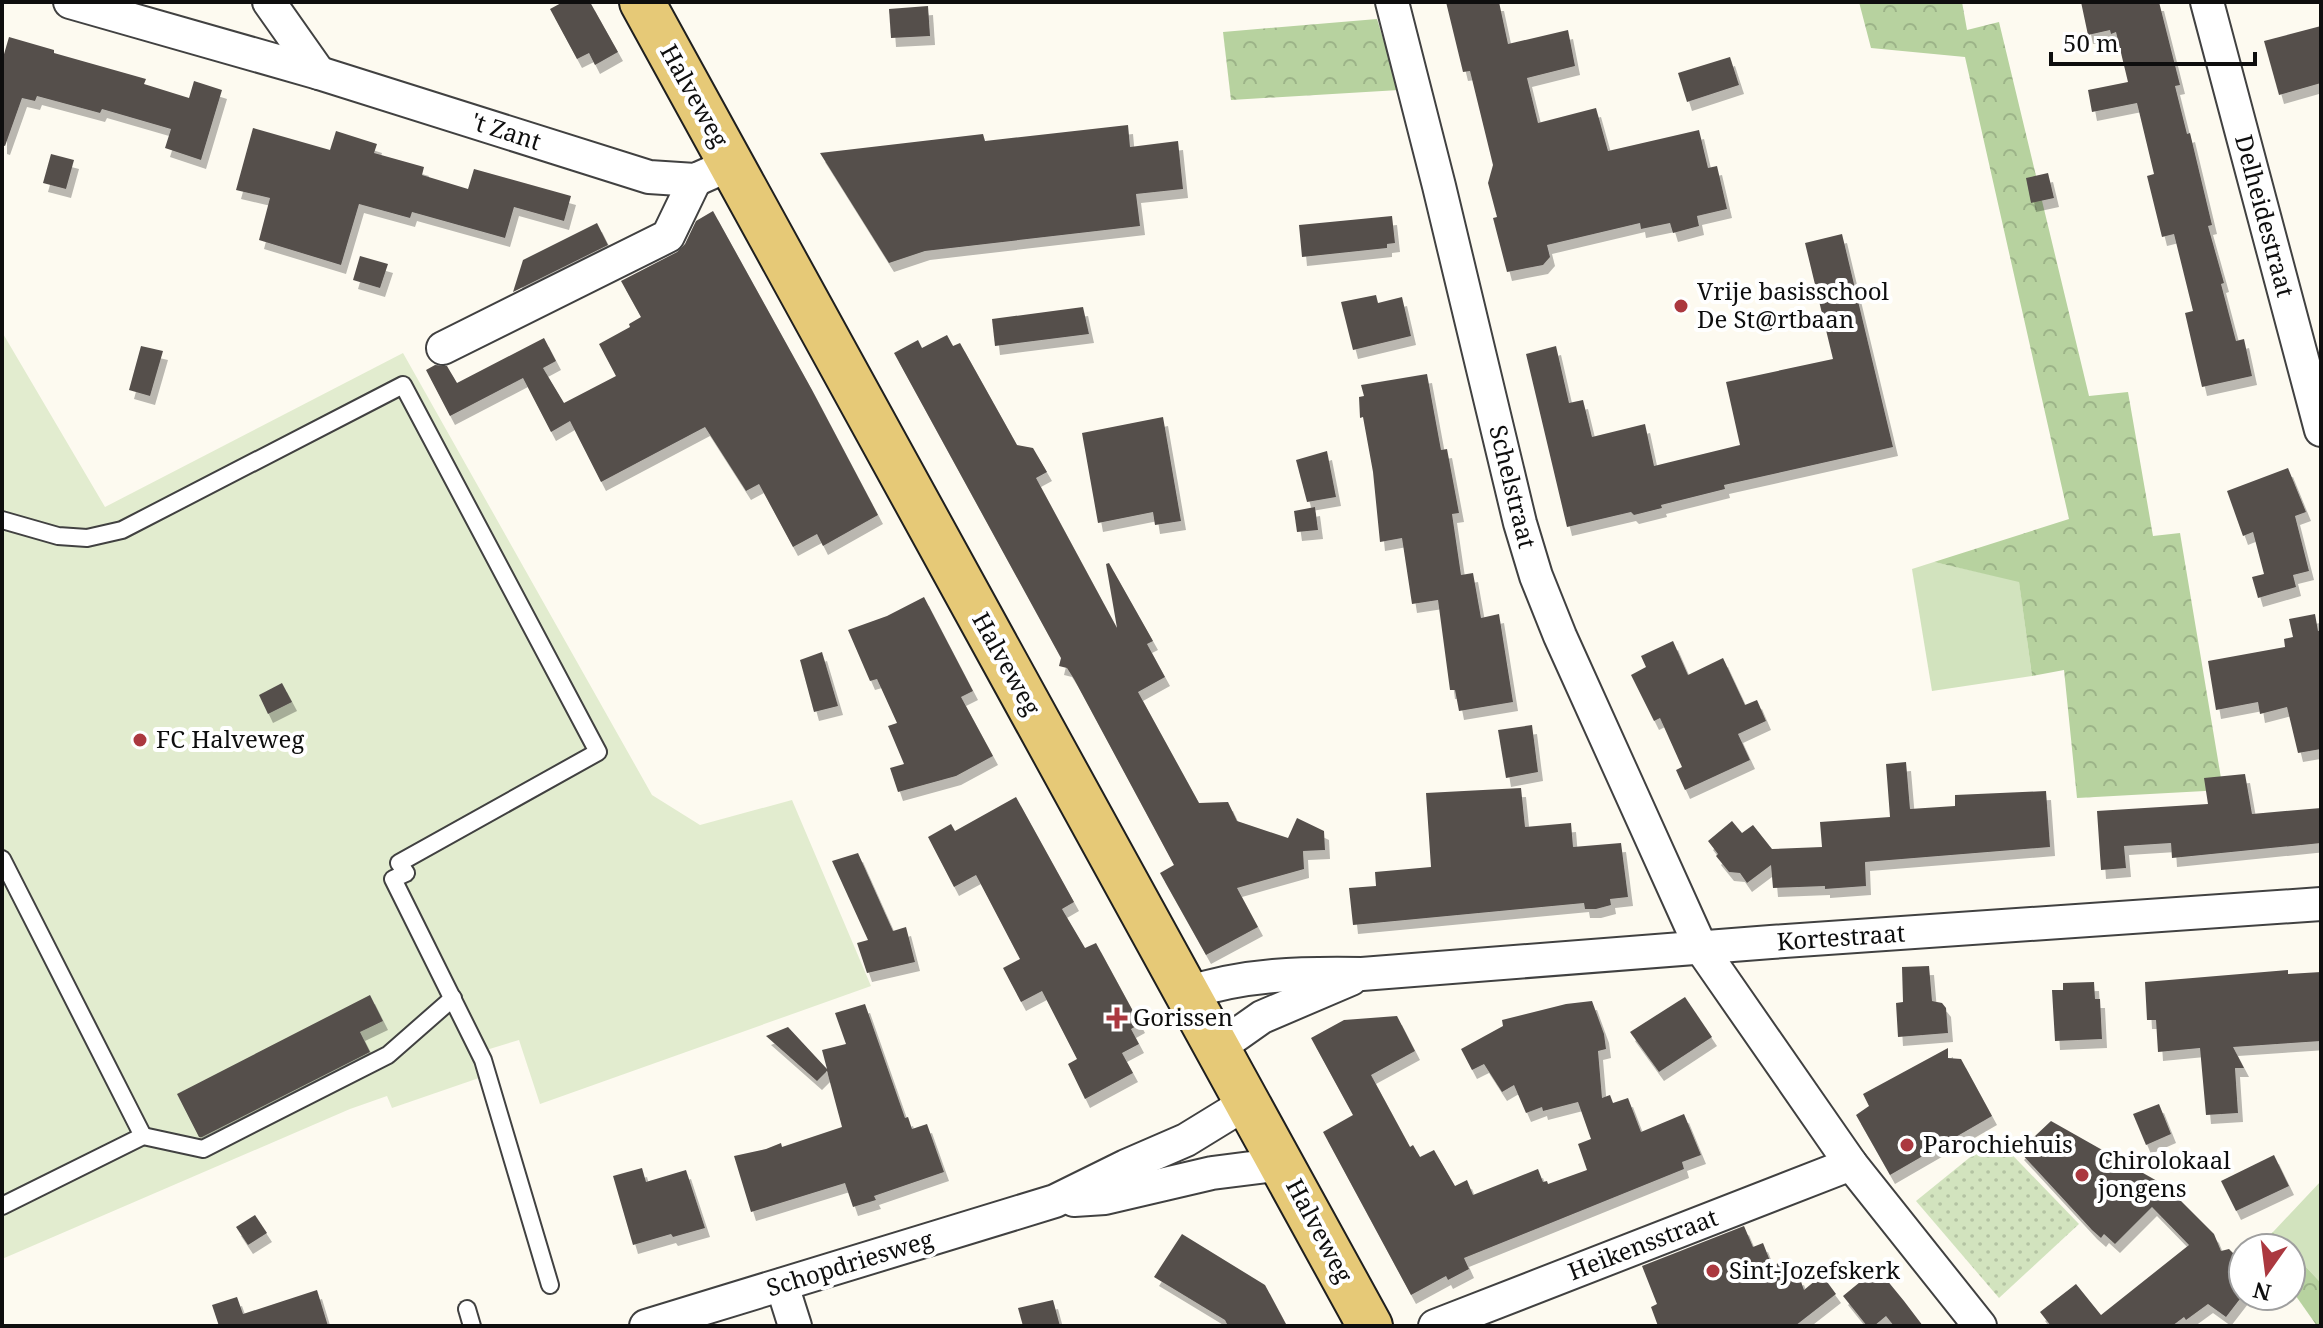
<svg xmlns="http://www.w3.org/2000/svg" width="2323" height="1328" font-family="'Noto Serif',serif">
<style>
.grass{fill:#d2e3be}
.forest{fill:url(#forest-crowns)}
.park{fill:url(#park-dots)}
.pitch{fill:#e2eccf}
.building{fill:#554f4c;filter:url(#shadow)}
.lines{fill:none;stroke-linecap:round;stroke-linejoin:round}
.service-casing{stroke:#414141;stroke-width:20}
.minor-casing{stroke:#414141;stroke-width:36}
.primary-casing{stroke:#1f1f1f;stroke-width:48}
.service{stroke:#fff;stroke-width:16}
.minor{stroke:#fff;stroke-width:32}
.primary{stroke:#e6c977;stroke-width:44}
.poi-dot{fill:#ab383f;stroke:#fff;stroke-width:3}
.labels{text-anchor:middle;stroke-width:8;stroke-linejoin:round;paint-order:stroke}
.street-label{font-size:24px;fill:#0e0e0e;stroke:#fff}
.poi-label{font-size:24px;fill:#0e0e0e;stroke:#fff;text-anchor:start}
</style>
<defs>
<pattern id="forest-crowns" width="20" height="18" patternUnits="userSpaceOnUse" patternTransform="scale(2)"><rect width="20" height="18" fill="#b7d29f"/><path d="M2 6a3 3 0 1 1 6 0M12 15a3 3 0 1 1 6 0" fill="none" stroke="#9cb388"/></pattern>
<pattern id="park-dots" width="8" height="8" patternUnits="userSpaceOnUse" patternTransform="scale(2)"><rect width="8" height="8" fill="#d2e3be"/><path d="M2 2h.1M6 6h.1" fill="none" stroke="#b3c2a2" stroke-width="1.8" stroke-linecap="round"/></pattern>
<filter id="shadow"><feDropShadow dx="5" dy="9" stdDeviation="0" flood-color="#0004"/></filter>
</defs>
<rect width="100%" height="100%" fill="#fdfaf0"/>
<g class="grass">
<polygon points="1934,562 2019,581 2032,676 1932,691 1912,569"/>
<polygon points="2321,1181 2321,1283 2291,1251 2291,1248 2288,1248 2273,1232"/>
</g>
<g class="forest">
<polygon points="1859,2 1962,2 1967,30 1999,22 2089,396 2128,392 2153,536 2180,533 2223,790 2077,798 2064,670 2032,676 2019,582 1934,562 2069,519 1965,57 1871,48"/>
<polygon points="1377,19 1399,90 1231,100 1223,32"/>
<polygon points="2273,1232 2288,1248 2262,1248 2260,1245"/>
<polygon points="2291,1251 2321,1283 2321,1326 2317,1326 2291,1289"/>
</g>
<polygon class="park" points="1995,1137 2079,1224 1999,1298 1916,1201"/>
<polygon class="pitch" points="2,332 105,507 403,353 652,795 700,825 792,800 871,986 540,1104 519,1040 483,1051 479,1078 392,1108 387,1096 350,1109 2,1259"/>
<g class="building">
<polygon points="563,2 590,2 618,52 595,65 589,53 577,59 550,9"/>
<polygon points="1446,2 1499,2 1508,44 1568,30 1575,66 1527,78 1538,123 1596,108 1608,151 1699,130 1708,168 1717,166 1727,209 1697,216 1699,226 1673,233 1670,223 1641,229 1640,223 1547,245 1550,257 1543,265 1507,272 1493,218 1497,217 1488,183 1493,165 1470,71 1463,72"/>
<polygon points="2081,2 2159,2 2180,85 2175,86 2187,134 2190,133 2212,225 2208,226 2224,283 2221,284 2236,341 2244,339 2252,376 2202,387 2185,313 2193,311 2174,234 2162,237 2147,176 2154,174 2137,103 2092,112 2088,90 2128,82 2116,32 2111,34 2110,30 2088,35"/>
<polygon points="928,6 930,36 891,38 889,9"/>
<polygon points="2321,26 2321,83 2279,95 2264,41"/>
<polygon points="9,37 54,50 54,53 146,79 144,84 189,98 194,81 222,90 201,160 165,148 171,129 102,109 100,113 37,96 35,101 22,98 5,146 2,145 2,61"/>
<polygon points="1730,57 1739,85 1687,102 1678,73"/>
<polygon points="1128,125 1130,147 1178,141 1183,189 1136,194 1140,226 925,251 889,263 820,153 983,134 985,141"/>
<polygon points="253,128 330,150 336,131 377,144 374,153 424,167 422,175 468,189 474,169 571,196 564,221 514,207 505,238 412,212 410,218 359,204 341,265 259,240 270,198 236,190"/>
<polygon points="51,154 74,160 66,189 43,183"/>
<polygon points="2048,173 2054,198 2031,203 2026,178"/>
<polygon points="713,211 812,390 878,515 823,546 817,534 793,547 759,484 746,491 705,427 601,482 570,421 551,432 523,378 450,416 426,370 435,365 447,366 457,383 544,338 556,361 543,368 564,403 616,376 599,344 630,327 629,324 641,317 621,281 677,252 685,244 696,221"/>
<polygon points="1392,216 1395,243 1387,244 1387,248 1302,257 1299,225"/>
<polygon points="597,223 608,245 513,292 523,260"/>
<polygon points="1842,234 1893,447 1724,485 1725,489 1661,505 1662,508 1634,515 1631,512 1567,527 1526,354 1556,346 1569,403 1583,400 1592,437 1645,424 1654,466 1740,445 1726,382 1833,359 1805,243"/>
<polygon points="360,256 388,264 380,288 353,280"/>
<polygon points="1376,295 1378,303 1402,297 1411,336 1353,350 1341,302"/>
<polygon points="1083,307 1089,334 995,346 992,319"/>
<polygon points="947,335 953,346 960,343 1017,445 1033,448 1047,472 1036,478 1117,628 1106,564 1109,563 1153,641 1147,644 1165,677 1138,692 1199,803 1228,802 1237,821 1288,838 1297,818 1324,831 1325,850 1303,851 1304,869 1237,888 1258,927 1206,955 1160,873 1174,865 1074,679 1067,668 1059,666 1061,658 894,353 918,340 922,348"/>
<polygon points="141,346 163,351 150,396 129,390"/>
<polygon points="1427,374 1441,450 1447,449 1459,513 1452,514 1461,575 1473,573 1481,618 1499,614 1513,702 1459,711 1455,690 1450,690 1438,600 1412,604 1402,538 1380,542 1373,472 1363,417 1360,418 1359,397 1364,396 1361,385"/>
<polygon points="1163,417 1181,521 1155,525 1153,512 1098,523 1082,433"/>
<polygon points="1327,451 1336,497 1307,502 1296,460"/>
<polygon points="2288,468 2306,512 2295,516 2309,571 2293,575 2296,587 2258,598 2252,577 2264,574 2253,532 2243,536 2227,491"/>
<polygon points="1315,507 1318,530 1297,532 1294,511"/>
<polygon points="924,597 973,691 961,697 993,756 956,776 898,792 890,768 904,764 888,726 897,723 877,679 870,681 848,630 887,616"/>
<polygon points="2315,614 2318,631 2321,630 2321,749 2298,753 2287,707 2260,714 2258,702 2216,710 2208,661 2285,647 2284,639 2293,637 2289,619"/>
<polygon points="1673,641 1688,675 1723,658 1745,705 1757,700 1766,721 1738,734 1750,760 1685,790 1676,770 1682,767 1660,718 1654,721 1631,675 1646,667 1641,656"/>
<polygon points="822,652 838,706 814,712 800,660"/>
<polygon points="282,683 292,702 268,714 259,695"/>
<polygon points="1532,725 1538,772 1506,778 1498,730"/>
<polygon points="1906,762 1910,809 1955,806 1955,795 2046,791 2050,847 1865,862 1866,886 1825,889 1825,886 1773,888 1771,865 1747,883 1740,873 1729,872 1716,856 1718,854 1708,841 1732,821 1742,833 1753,825 1772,849 1822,847 1820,822 1890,817 1886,764"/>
<polygon points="2245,774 2252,814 2321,808 2321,843 2172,858 2171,843 2124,846 2126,868 2101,870 2097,811 2208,804 2204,778"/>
<polygon points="1521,788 1525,827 1571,823 1573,847 1621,843 1628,897 1610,899 1611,905 1596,909 1585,909 1584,903 1353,925 1349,888 1376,886 1375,872 1431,867 1426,793"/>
<polygon points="1016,797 1074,902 1062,909 1085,948 1096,943 1140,1024 1131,1029 1139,1044 1122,1053 1133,1073 1085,1099 1068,1064 1077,1059 1042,991 1021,1002 1003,968 1020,959 976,875 954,887 928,837 951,824 955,831"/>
<polygon points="858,853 893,931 906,927 915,962 867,973 857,943 868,940 832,861"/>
<polygon points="1929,966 1932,1001 1942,1003 1946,1008 1948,1033 1898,1037 1896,1003 1903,1002 1902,967"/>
<polygon points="2288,970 2288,974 2321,972 2321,1041 2233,1047 2244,1068 2235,1068 2238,1113 2206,1115 2200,1048 2158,1052 2156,1020 2147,1020 2145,982"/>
<polygon points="2094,982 2095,999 2100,999 2102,1039 2055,1041 2052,990 2063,990 2063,983"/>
<polygon points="370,995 383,1021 360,1032 370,1052 202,1137 199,1137 177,1094"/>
<polygon points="1685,997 1712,1037 1659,1072 1630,1032"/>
<polygon points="1592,1001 1604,1034 1606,1049 1598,1051 1602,1098 1610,1095 1613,1103 1628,1098 1641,1132 1684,1114 1701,1155 1682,1162 1684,1169 1464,1258 1469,1269 1448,1280 1446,1276 1411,1295 1323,1132 1353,1115 1311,1038 1344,1020 1397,1016 1415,1051 1371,1075 1410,1147 1413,1145 1420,1157 1434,1150 1455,1186 1467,1180 1473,1195 1538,1169 1543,1182 1547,1181 1548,1184 1587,1170 1578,1144 1591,1139 1578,1102 1543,1111 1542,1107 1526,1113 1514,1085 1502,1092 1484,1064 1472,1070 1461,1049 1503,1026 1502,1020 1566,1004"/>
<polygon points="865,1004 905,1118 908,1117 912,1129 927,1124 944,1172 874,1196 876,1200 853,1207 845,1183 751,1212 734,1156 766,1149 781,1143 782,1147 842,1127 827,1071 817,1081 766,1036 788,1027 827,1069 822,1050 846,1044 835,1013"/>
<polygon points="1948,1048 1948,1058 1961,1059 1992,1116 1890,1175 1856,1115 1869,1106 1863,1094"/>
<polygon points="2159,1104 2171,1134 2146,1145 2133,1114"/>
<polygon points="2051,1121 2166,1186 2214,1234 2221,1251 2229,1249 2243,1263 2243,1295 2226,1317 2208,1304 2186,1320 2184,1317 2172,1326 2051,1326 2040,1312 2076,1284 2101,1315 2189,1245 2152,1207 2115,1244 2104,1234 2101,1238 2092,1230 2019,1151"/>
<polygon points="2274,1155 2289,1186 2236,1211 2221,1181"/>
<polygon points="642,1168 646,1182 686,1170 705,1228 673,1237 671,1234 633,1245 613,1176"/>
<polygon points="255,1215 267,1233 248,1245 236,1227"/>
<polygon points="1744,1226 1753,1247 1763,1243 1772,1266 1779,1263 1786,1281 1799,1276 1804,1290 1822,1275 1836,1294 1795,1326 1658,1326 1651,1307 1657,1304 1642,1266"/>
<polygon points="1182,1234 1265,1285 1287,1326 1228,1326 1225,1320 1154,1277"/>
<polygon points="1877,1268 1904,1301 1923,1326 1894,1326 1886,1316 1874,1326 1867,1326 1843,1296"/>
<polygon points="317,1290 328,1326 219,1326 212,1305 237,1297 243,1314"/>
<polygon points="1053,1300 1060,1326 1023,1326 1018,1308"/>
</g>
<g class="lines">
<g class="service-casing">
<g id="service">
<polyline points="2,520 58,536 87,538 122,530 403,385 598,752 399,863 406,873 393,879 483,1060 550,1285"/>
<polyline points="2,859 143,1136"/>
<polyline points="2,1206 143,1136 203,1149 388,1055 453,998"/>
<polyline points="467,1309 472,1326"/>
</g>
</g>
<g class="minor-casing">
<g id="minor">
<polyline points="70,2 319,73 649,177 695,180 731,164"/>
<polyline points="269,2 319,73"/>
<polyline points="1392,2 1439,186 1520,523 1536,576 1560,636 1701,948 1851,1164 1980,1326"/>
<polyline points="2207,2 2321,430"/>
<polyline points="443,348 668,236 695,180"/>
<path d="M 1188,993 C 1244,974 1302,973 1362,974 L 1771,942 L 2321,904"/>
<polyline points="1218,1048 1262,1017 1351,979"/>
<polyline points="1074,1200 1105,1198 1212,1173 1283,1164"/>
<polyline points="782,1285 795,1326"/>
<polyline points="646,1326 1055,1201 1126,1166 1186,1140 1248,1102"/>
<polyline points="1435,1326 1851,1164"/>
</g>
</g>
<g class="primary-casing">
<polyline id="primary" points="642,2 1370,1326"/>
</g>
<use href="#service" class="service"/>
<use href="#minor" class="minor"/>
<use href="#primary" class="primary"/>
</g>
<g class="poi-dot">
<circle cx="1681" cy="306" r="8"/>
<circle cx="140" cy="740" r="8"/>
<path d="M1113 1006h8v8h8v8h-8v8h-8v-8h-8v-8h8z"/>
<circle cx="1907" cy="1145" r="8"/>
<circle cx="2082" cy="1175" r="8"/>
<circle cx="1713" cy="1271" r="8"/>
</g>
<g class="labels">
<g class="street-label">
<text transform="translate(694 96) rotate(61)" y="8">Halveweg</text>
<text transform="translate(506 132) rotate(18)" y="8">'t Zant</text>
<text transform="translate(2264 216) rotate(75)" y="8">Delheidestraat</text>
<text transform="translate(1512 487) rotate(76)" y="8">Schelstraat</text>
<text transform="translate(1006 664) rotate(61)" y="8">Halveweg</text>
<text transform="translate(1841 938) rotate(-4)" y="8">Kortestraat</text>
<text transform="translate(1319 1231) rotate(62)" y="8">Halveweg</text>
<text transform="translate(1643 1245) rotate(-21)" y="8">Heikensstraat</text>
<text transform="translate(850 1264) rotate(-17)" y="8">Schopdriesweg</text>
</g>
<g class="poi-label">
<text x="1697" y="300">Vrije basisschool<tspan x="1697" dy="28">De St@rtbaan</tspan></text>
<text x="156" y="748">FC Halveweg</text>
<text x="1133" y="1026">Gorissen</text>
<text x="1923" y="1153">Parochiehuis</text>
<text x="2098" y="1169">Chirolokaal<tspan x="2098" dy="28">jongens</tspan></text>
<text x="1729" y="1279">Sint-Jozefskerk</text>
</g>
</g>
<rect width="2323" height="1328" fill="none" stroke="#0e0e0e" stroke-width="8"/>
<g transform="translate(2267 1272) rotate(194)"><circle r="38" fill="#ffffff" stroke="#9f9f9f" stroke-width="2"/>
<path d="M0-6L14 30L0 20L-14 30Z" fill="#ab383f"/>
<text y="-12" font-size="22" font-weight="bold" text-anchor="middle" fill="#0e0e0e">N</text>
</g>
<path d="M2051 52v12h204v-12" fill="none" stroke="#0e0e0e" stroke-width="4"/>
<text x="2063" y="52" font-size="24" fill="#0e0e0e" stroke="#ffffff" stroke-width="6" paint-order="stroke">50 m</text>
</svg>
